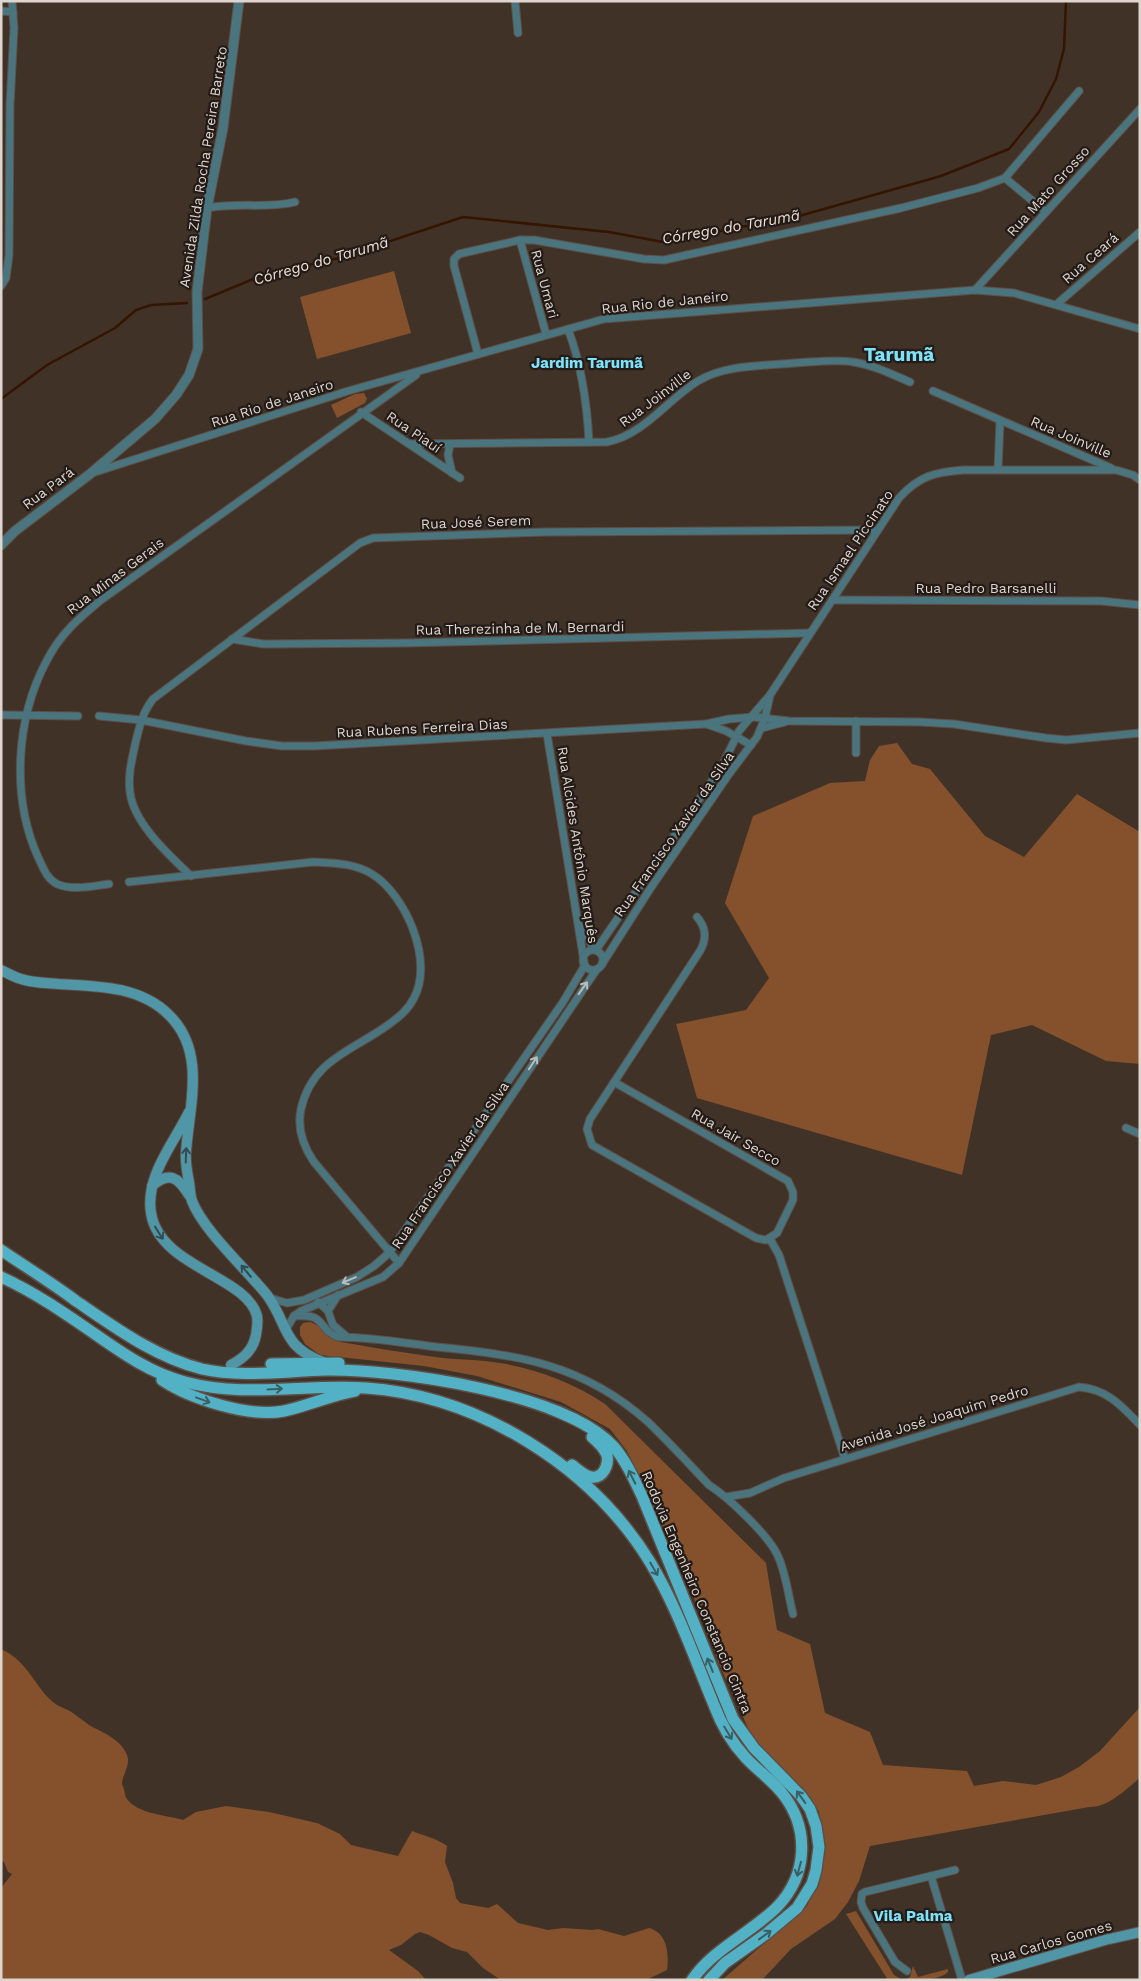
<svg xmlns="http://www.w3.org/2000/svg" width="1141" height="1981" font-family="'Work Sans',sans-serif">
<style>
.green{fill:#84512c}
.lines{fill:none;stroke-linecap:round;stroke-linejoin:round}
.stream{stroke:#351400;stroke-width:2.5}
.minor-casing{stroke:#5d4f46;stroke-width:9}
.tertiary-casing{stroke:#5d4f46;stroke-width:11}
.secondary-casing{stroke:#5d4f46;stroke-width:12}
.primary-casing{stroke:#5d4f46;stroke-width:14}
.minor{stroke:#4a747e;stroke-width:7}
.tertiary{stroke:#4a747e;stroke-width:9}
.secondary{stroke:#5096a7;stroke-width:10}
.primary{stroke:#53b1c6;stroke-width:11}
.oneway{stroke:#babdbb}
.oneway2{stroke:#344c51}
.oneway3{stroke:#385e66}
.labels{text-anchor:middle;stroke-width:4.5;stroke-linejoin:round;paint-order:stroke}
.street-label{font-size:14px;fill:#dfd5cf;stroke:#221b17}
.water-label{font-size:15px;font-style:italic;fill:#f3dfd2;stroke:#221b17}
.neighbourhood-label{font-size:15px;font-weight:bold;fill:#7de2fa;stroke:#221b17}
.district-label{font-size:19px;font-weight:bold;fill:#7de2fa;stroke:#221b17}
</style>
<rect width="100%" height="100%" fill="#413228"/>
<g class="green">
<polygon points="394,271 411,333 317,359 300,297"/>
<polygon points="364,393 367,399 365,403 337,418 331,405 355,394"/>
<polygon points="897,743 912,764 930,769 985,836 1024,857 1077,794 1140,832 1140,1064 1106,1061 1032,1025 991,1035 962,1175 697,1098 676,1024 746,1010 769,978 725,903 753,816 830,783 865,781 870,760 879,746"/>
<path d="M 310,1322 L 317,1325 L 329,1337 L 341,1342 C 370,1347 399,1352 428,1356 C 451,1360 476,1359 500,1363 C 537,1369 574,1383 605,1404 L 766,1563 L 777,1630 L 810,1644 L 825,1713 L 870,1732 L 883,1765 L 967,1771 L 974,1786 L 1003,1781 L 1036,1785 L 1061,1777 L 1079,1767 L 1100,1751 L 1140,1707 L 1140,1778 C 1126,1789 1108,1808 1089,1807 L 870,1846 L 859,1881 L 848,1902 L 835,1919 L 791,1949 L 762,1980 L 722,1980 L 807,1906 L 816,1886 L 822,1865 L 823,1840 L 819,1812 L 808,1795 L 762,1750 L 749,1730 L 719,1664 L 682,1567 L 627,1451 L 610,1429 L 561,1402 L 477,1376 L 424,1366 L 320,1355 L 305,1344 L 300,1335 L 300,1327 L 303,1323 Z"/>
<path d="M 1,1649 C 31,1663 35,1690 57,1705 C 60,1707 64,1708 68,1710 C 75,1714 82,1720 89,1725 C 103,1733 121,1739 127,1755 C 131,1765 122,1775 122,1784 C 125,1789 124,1795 127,1799 C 138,1814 166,1815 183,1820 L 196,1812 L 226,1806 L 269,1812 L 317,1823 L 340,1834 L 351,1845 L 398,1856 L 412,1831 C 424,1836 436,1838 447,1846 L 445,1862 L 453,1883 L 456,1898 L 460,1903 L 488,1908 L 497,1904 L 518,1923 L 548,1930 L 563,1928 L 593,1930 L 598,1929 L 624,1936 L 649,1928 C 668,1933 669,1955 667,1970 L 646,1980 L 501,1980 L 483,1968 L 467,1952 L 452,1948 L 429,1935 L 420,1932 L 415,1934 L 401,1945 L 389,1950 L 418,1971 L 426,1980 L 1,1980 L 1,1888 L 12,1874 L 8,1872 L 4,1862 L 1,1861 Z"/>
<polygon points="856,1911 894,1975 903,1980 888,1980 846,1914"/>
<path d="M 913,1966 L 918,1977 L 948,1969 L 948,1972 C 939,1981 917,1980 904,1980 L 910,1977 Z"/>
</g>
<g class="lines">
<g class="stream">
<polyline points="205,299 263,275 339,258 463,217 609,232 663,242 799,216 941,176 1009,149 1039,112 1056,79 1064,49 1066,1"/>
<polyline points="1,399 47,365 115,328 136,310 151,305 187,303"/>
</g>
<g class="minor-casing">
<g id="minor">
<polyline points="515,1 518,33"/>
<polyline points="1,11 13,12"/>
<polyline points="1005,178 1046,212"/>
<path d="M 207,208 C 237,202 267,209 295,202"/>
<polyline points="520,240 546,334"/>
<polyline points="1,286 6,278 9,255 10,105 14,28 12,1"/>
<polyline points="975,290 1140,109"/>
<polyline points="1057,304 1140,232"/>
<path d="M 568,329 C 582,366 587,402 589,442"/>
<polyline points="478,354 454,266 454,259 459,254 520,240 534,240 644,259 664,260 901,208 978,188 1005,178 1079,91"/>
<polyline points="933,391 1111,468"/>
<polyline points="361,412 460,478"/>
<path d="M 410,444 L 607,442 C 644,435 668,399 698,381 C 726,364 764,366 795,363 C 814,362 834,359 853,362 C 873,365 891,374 910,382"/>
<polyline points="450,444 448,455 452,473"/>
<polyline points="998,469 1000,422"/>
<polyline points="92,473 348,391 604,319 975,290 1014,293 1140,329"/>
<polyline points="832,600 1101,601 1140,605"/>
<polyline points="232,639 263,644 406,643 809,633"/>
<polyline points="1,715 78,716"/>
<polyline points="99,716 141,720 246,741 282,746 314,746 706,724 729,719 754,717 789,721 920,722 954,724 1046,738 1066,740 1140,733"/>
<polyline points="856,721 856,753"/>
<polyline points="706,724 726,731 751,745"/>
<polyline points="762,728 785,722"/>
<polyline points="547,734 584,961"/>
<path d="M 191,876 C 170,856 138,827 131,798 C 127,780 131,763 135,745 C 139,728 142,713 153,699 L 360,543 L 373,538 L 545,532 L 877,530"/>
<path d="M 129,882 L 313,862 C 333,863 354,863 372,874 C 406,895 434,961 414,998 C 408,1010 399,1017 388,1025 C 352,1051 312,1060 301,1109 C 297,1128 303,1146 314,1162 L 399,1263"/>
<path d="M 109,884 C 92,886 73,891 57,884 C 46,878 43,867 38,857 C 11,797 16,719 46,662 C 60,634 78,619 101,600 L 416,375"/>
<polyline points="580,926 594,949"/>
<path d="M 596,950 L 722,766 L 739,731 L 770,695 L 899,498 C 919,476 935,472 964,470 L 1116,470 L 1133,475 L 1140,480"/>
<circle cx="593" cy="960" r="10"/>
<polyline points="602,964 650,889 729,774 757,737 765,718 770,695"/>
<path d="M 614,1082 L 788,1181 L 793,1192 L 793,1200 L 777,1233 L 766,1240 L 756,1238 L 592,1145 L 587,1129 L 590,1119 L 700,951 C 707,939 706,927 697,917"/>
<polyline points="1126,1128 1140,1134"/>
<polyline points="770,1239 779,1255 845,1459"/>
<polyline points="270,1298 287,1303 304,1300 357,1277 374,1266 389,1253 563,1002 585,965"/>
<polyline points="318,1302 328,1311 333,1325 347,1337"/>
<polyline points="328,1311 338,1295"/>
<path d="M 294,1316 C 328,1313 316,1329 338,1337 C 371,1337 404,1343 437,1347 C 519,1355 583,1364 648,1422 C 669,1442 689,1464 709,1485 C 728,1497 767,1534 777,1554 C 786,1572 788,1595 793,1614"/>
<polyline points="285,1331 294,1316 301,1311 383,1277 399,1263 597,969"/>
<path d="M 726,1497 L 750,1493 L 784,1478 L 1079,1387 C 1107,1389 1122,1406 1140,1425"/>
<polyline points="931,1876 962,1980"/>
<polyline points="907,1971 895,1962 863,1908 861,1902 862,1894 865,1892 955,1870"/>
</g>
</g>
<g class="tertiary-casing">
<polyline id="tertiary" points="1,545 15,531 90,474 155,419 176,395 189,375 198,349 197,292 207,208 223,128 239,1"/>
</g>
<g class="secondary-casing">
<g id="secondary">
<path d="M 1,970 C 7,973 12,976 18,978 C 31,983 46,983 59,984 C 97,986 140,986 169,1015 C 207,1052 189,1107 186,1152 C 185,1162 187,1172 189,1182 C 190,1188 190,1195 192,1201 C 203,1230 246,1269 267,1295 C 289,1325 281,1346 323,1362"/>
<path d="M 189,1112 C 174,1143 145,1176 151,1213 C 159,1267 247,1276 257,1316 C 258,1321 257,1329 256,1335 C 253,1350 244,1358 231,1365"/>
<path d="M 152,1186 C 169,1171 178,1177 189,1195"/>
<polyline points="969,1980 1105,1940 1140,1932"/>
</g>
</g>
<g class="primary-casing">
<g id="primary">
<path d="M 1,1250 C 26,1267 52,1283 76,1301 C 116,1328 155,1357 202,1369 C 241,1378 286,1371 326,1370 C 396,1369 566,1393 614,1447 C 626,1461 634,1479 642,1496 L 733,1719 L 754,1748 L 801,1796 L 810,1809 L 816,1826 L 819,1847 L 816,1870 L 812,1884 L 797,1908 L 766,1934 L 725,1963 L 709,1980"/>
<path d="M 1,1277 C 34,1292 63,1312 92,1332 C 122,1353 150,1373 185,1382 C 245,1398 305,1384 366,1388 C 479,1396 591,1466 650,1562 C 677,1607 694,1657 714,1705 C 721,1724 732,1743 746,1758 C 757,1770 772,1780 782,1793 C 810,1828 808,1875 777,1907 C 751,1933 713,1949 692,1980"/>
<polyline points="271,1364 339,1363"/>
<path d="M 162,1380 C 190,1399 251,1418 284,1411 C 308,1406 331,1395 355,1391"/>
<path d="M 572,1465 C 577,1469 585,1476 591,1477 C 603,1479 609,1465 607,1455 C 604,1448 598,1442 592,1437"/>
</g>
</g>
<use href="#minor" class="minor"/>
<use href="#tertiary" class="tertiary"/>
<use href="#secondary" class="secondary"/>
<use href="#primary" class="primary"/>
</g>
<defs><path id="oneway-shaft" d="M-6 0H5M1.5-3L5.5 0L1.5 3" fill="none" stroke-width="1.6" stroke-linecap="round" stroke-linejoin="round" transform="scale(1.25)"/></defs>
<g class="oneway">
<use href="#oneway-shaft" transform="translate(583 988) rotate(-55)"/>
<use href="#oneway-shaft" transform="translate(533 1063) rotate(-57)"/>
<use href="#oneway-shaft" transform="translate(349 1280) rotate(157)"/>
</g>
<g class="oneway2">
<use href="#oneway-shaft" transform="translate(186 1155) rotate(-88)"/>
<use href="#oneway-shaft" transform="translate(159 1233) rotate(58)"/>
<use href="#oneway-shaft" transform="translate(246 1271) rotate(-130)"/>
</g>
<g class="oneway3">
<use href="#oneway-shaft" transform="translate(275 1389) rotate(-3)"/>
<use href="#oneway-shaft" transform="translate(203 1400) rotate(20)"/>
<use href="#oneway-shaft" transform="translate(632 1477) rotate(-117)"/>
<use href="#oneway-shaft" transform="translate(654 1569) rotate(60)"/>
<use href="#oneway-shaft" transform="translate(710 1665) rotate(-112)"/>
<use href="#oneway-shaft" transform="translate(728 1733) rotate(59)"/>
<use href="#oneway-shaft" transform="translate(801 1797) rotate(-126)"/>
<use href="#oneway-shaft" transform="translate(799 1869) rotate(105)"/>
<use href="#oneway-shaft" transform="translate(765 1935) rotate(-36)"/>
</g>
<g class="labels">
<g class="street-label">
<text transform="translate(203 167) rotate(-81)" y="5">Avenida Zilda Rocha Pereira Barreto</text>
<text transform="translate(1048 191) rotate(-48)" y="5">Rua Mato Grosso</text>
<text transform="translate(1090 258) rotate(-41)" y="5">Rua Ceará</text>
<text transform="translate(545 284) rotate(75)" y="5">Rua Umari</text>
<text transform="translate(665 302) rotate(-6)" y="5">Rua Rio de Janeiro</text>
<text transform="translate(655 398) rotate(-37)" y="5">Rua Joinville</text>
<text transform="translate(272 403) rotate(-18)" y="5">Rua Rio de Janeiro</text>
<text transform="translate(414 432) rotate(34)" y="5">Rua Piauí</text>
<text transform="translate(1071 437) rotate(23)" y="5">Rua Joinville</text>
<text transform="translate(48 488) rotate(-37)" y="5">Rua Pará</text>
<text transform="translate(476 522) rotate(-2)" y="5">Rua José Serem</text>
<text transform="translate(850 550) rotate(-56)" y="5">Rua Ismael Piccinato</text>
<text transform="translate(115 576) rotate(-37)" y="5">Rua Minas Gerais</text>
<text x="986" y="593">Rua Pedro Barsanelli</text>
<text transform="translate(520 628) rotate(-1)" y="5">Rua Therezinha de M. Bernardi</text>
<text transform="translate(422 728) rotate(-3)" y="5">Rua Rubens Ferreira Dias</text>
<text transform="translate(674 834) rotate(-55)" y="5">Rua Francisco Xavier da Silva</text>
<text transform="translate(578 845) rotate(81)" y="5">Rua Alcides Antônio Marquês</text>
<text transform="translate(736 1137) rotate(30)" y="5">Rua Jair Secco</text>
<text transform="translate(450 1165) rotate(-56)" y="5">Rua Francisco Xavier da Silva</text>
<text transform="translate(934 1418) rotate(-17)" y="5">Avenida José Joaquim Pedro</text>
<text transform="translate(697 1592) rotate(67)" y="5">Rodovia Engenheiro Constancio Cintra</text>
<text transform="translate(1051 1942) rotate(-16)" y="5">Rua Carlos Gomes</text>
</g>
<g class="water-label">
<text transform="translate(731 227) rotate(-10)" y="5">Córrego do Tarumã</text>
<text transform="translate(321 261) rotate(-16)" y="5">Córrego do Tarumã</text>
</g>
<g class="neighbourhood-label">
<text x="587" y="368">Jardim Tarumã</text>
<text x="913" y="1921">Vila Palma</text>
</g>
<g class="district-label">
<text x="899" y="361">Tarumã</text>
</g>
</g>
<rect width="1141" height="1981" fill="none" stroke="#dfd5cf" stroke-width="5"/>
</svg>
